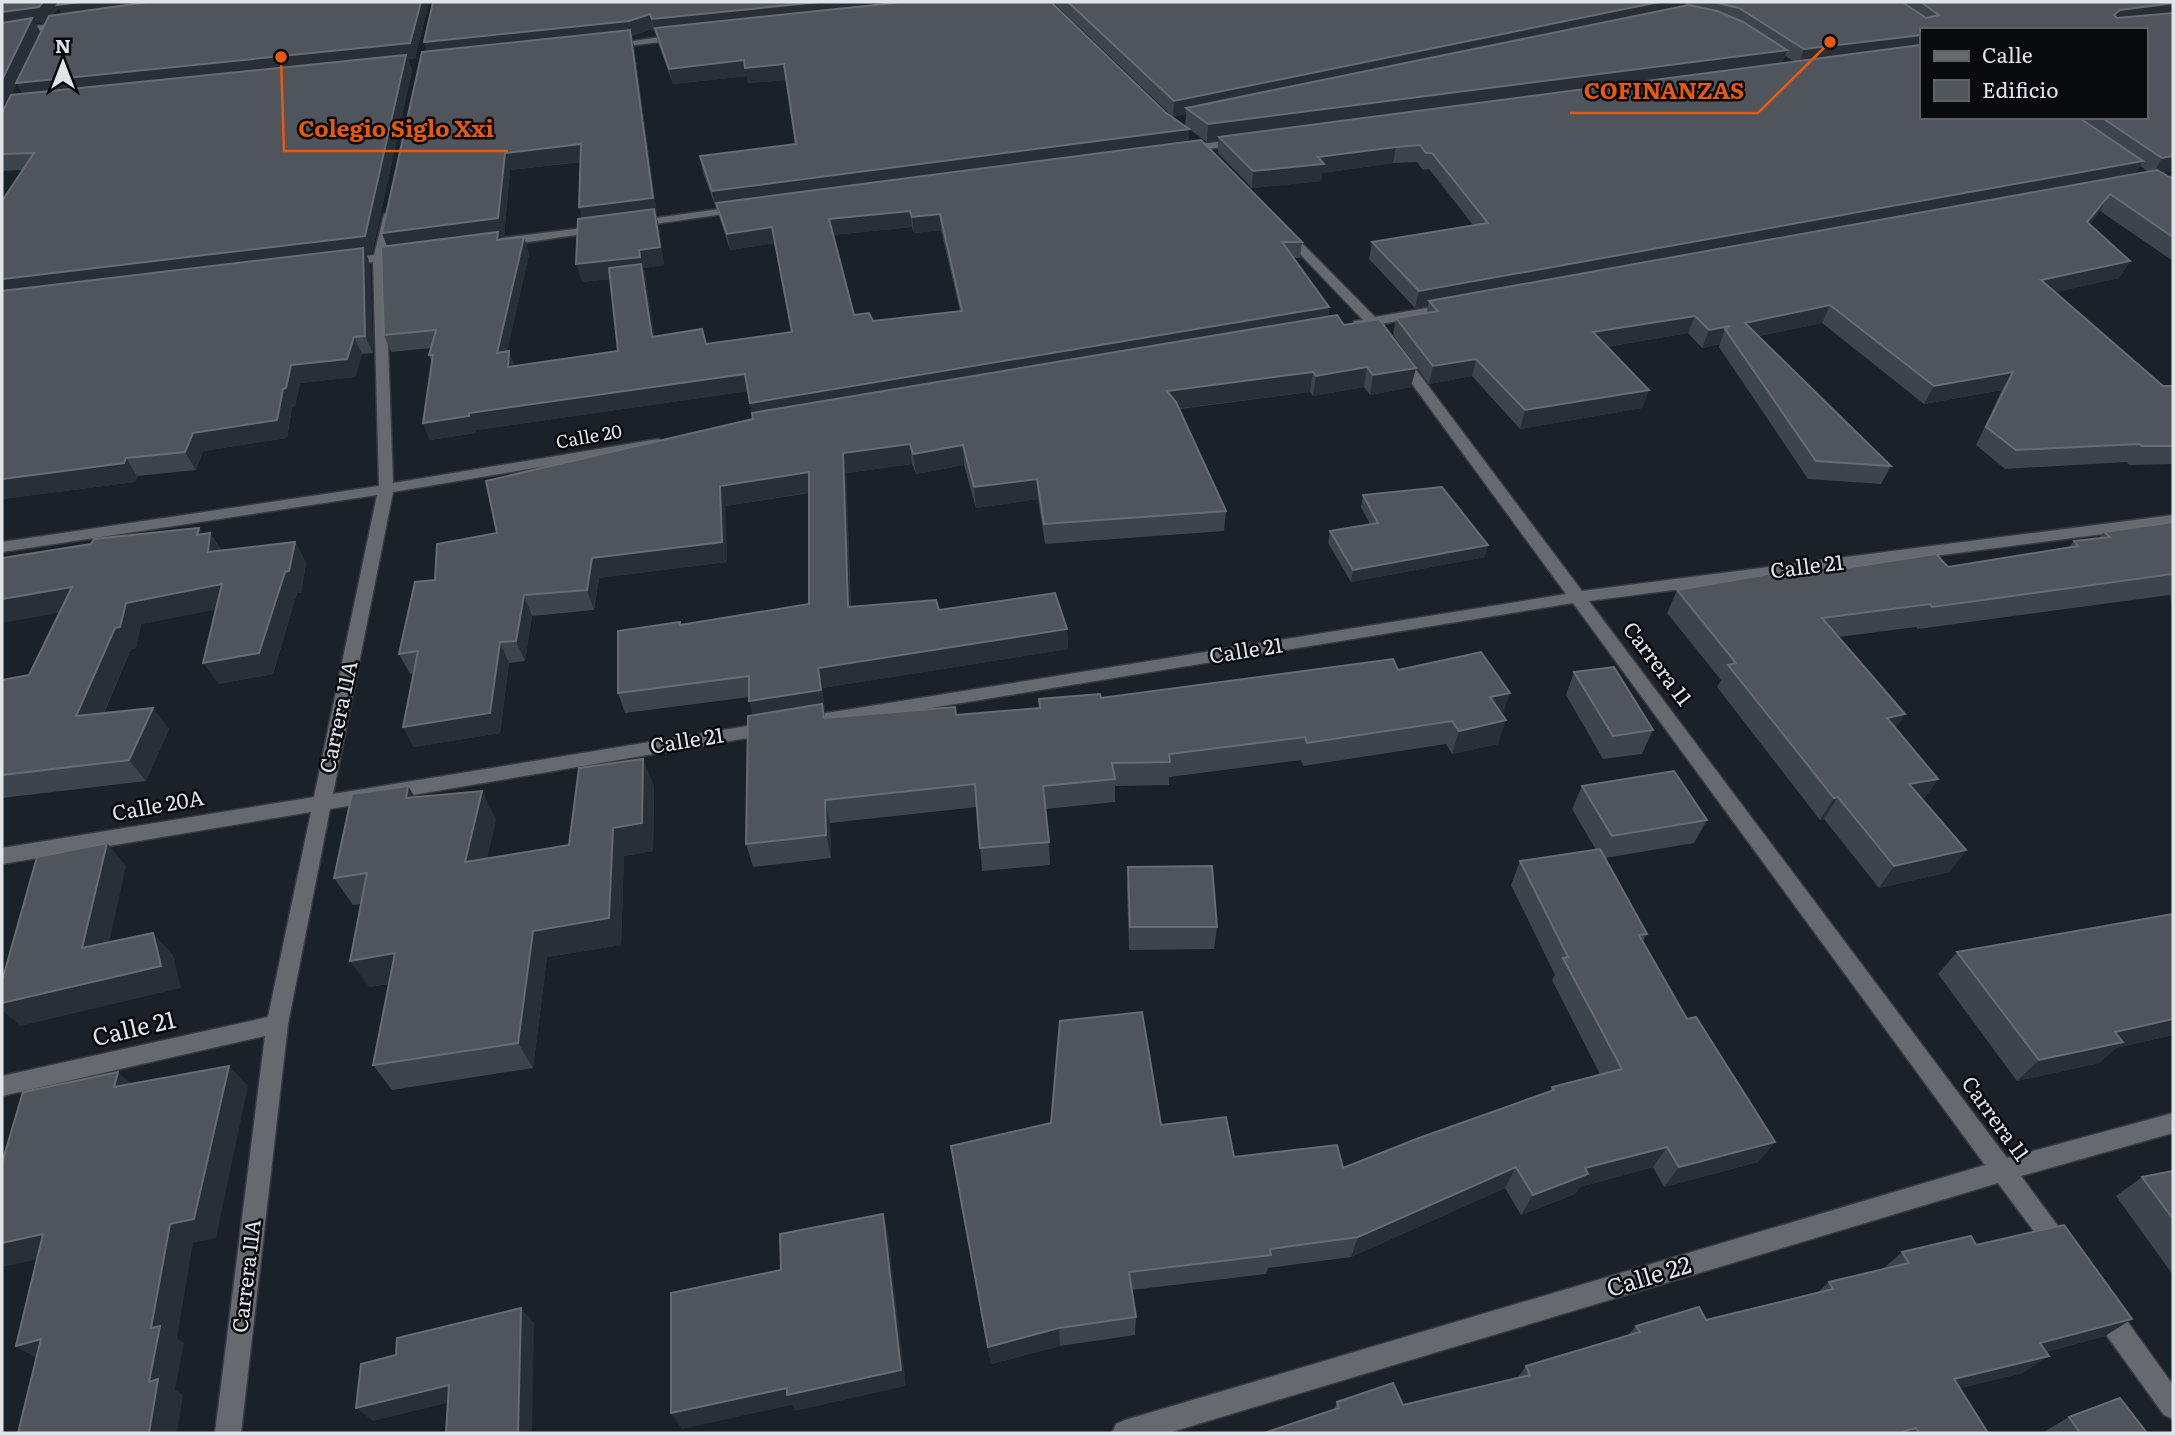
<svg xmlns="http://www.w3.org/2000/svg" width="2175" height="1435" font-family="Literata,serif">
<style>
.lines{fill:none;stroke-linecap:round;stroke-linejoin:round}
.minor-casing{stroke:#373c43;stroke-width:3}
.minor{fill:#66696d;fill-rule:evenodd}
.wall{fill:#3e444b;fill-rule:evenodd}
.shaded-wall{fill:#292f36}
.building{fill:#50555c;stroke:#666c72;stroke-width:2;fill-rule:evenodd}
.labels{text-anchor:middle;stroke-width:5;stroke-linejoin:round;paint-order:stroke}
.far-street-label{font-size:18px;fill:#e1e5ea;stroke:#080a0d}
.street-label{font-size:21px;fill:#e1e5ea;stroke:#080a0d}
.near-street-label{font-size:24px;fill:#e1e5ea;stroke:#080a0d}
.leader{fill:none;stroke:#e8590c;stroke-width:2.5}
.callout-dot{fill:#e8590c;stroke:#080a0d;stroke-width:2.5}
.callout-label{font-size:23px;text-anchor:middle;font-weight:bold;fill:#e8590c;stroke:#080a0d;stroke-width:5;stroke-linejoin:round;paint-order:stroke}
</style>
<rect width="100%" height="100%" fill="#1b2128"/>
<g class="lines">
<g class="minor-casing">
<g id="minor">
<polygon points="68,22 73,25 71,27 2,36 2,30"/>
<polygon points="681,34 686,37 684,39 611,48 606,45"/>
<polygon points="1241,139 1246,142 1245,144 1185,152 1180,149 1185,146"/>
<polygon points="741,206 747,209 745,211 634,227 628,224 634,221"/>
<polygon points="384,214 394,216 386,254 405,251 411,255 385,261 393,483 658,439 665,443 658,447 393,492 333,794 771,722 780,728 771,734 330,809 288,1024 241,1433 215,1433 265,1036 2,1096 2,1076 268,1017 311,812 2,864 2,848 314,797 377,495 2,552 2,542 379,486 373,262 346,266 340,262 346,258 374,255"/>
<polygon points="599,226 603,227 603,231 502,246 496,242 502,238"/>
<polygon points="1280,229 1288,229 1375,317 1449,304 1455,308 1449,312 1381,324 1383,327 1377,331 1369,326 1354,327 1354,321 1363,320 1280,233"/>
<polygon points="1400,354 1405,355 1582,591 2173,515 2173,525 1589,601 2007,1158 2173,1113 2173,1133 2021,1176 2069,1241 2073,1249 2069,1257 2061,1261 2053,1257 1998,1183 1168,1433 1112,1433 1116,1424 1125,1420 1985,1165 1573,603 820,726 814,725 811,720 820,714 1566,594 1393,358"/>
<polygon points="2103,1297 2112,1300 2173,1385 2173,1419 2164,1415 2094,1318 2091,1309 2094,1300"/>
</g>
</g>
<use href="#minor" class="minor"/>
</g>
<g class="wall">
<path d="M 2,2 L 429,2 L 415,59 L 408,59 L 412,70 L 372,253 L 366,253 L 370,265 L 373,353 L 362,354 L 355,377 L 300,383 L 295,406 L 292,407 L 287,438 L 203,451 L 196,470 L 137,476 L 135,482 L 2,499 L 2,201 L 22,170 L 2,171 L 2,110 L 3,112 L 8,101 L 2,103 ZM 59,8 L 62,15 L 51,16 ZM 46,22 L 41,33 L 35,23 ZM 17,83 L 22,93 L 11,95 Z"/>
<path d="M 433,2 L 1051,2 L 1165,112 L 1185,126 L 1186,114 L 1173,117 L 1053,2 L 2173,2 L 2173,261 L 2100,211 L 2090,224 L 2130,261 L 2119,278 L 2055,292 L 2163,386 L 2173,386 L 2173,464 L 2129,465 L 2127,462 L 2005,469 L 1976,445 L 2002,390 L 1924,404 L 1822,323 L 1759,336 L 1891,466 L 1881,484 L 1808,479 L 1719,347 L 1720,344 L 1702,348 L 1688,333 L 1607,347 L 1649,390 L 1642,408 L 1520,429 L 1472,376 L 1429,384 L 1393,335 L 1396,318 L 1427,313 L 1428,306 L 1415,308 L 1369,259 L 1372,242 L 1473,225 L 1429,169 L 1423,170 L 1417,162 L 1393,163 L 1322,173 L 1321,181 L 1252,188 L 1218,153 L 1218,141 L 1207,142 L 1189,129 L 1188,141 L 1302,242 L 1300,258 L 1293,258 L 1329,307 L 1328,317 L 1344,325 L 1411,387 L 1370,395 L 1364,387 L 1313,396 L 1310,392 L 1179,409 L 1226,511 L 1224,531 L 1045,544 L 1038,499 L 976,508 L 964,465 L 916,474 L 912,464 L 846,473 L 851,607 L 939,610 L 1067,629 L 1068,649 L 822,688 L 825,710 L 824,710 L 825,718 L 956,715 L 1040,708 L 1039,699 L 1101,698 L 1398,670 L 1503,715 L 1498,744 L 1452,754 L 1446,744 L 1303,766 L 1301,760 L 1169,777 L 1169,785 L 1115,786 L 1115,802 L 1045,809 L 1049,842 L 1050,865 L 982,871 L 977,807 L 830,823 L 831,858 L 753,867 L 746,844 L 753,715 L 749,697 L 625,713 L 618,693 L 680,622 L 681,625 L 809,604 L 809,493 L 725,506 L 727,562 L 599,578 L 594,610 L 532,616 L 525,661 L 509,663 L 500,733 L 414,747 L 403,727 L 414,673 L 410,674 L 399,654 L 435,580 L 497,533 L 753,419 L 748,391 L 476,430 L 476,433 L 430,440 L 423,423 L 432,363 L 429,355 L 431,348 L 391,352 L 384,335 L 387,246 L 382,233 L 427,52 ZM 653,29 L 655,34 L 656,34 L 658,43 L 673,84 L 747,76 L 748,83 L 786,80 L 796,144 L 700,156 L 703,173 L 716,208 L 717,208 L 720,219 L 730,250 L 775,243 L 792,332 L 706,344 L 654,336 L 644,268 L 664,265 L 659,227 L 656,216 L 657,215 L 634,46 L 631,36 ZM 1921,30 L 2145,117 L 1921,117 ZM 1785,56 L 1795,62 L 1782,63 ZM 581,162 L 582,282 L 610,279 L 618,351 L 515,366 L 507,351 L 529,254 L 500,240 L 499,236 L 504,236 L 510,170 ZM 2140,166 L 2149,172 L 2135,174 ZM 2173,171 L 2169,177 L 2162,173 ZM 912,227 L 914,233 L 941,230 L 960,311 L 873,321 L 854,315 L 833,235 Z"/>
<polygon points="1363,495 1485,557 1351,582 1328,543 1330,531 1370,524 1361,507"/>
<polygon points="2173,522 2173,613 2170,595 1918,629 1916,627 1839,637 1896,729 1938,779 1923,800 1966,850 1949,872 1879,888 1824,819 1820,820 1717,687 1721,680 1667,613 1677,590 1774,579 1948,567 2069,547 2074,541 2099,538 2104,532"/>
<polygon points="210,533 221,550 295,542 306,563 301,593 297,593 273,674 218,684 216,609 141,624 136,648 131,649 104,713 169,729 146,781 2,798 2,680 29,675 204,534"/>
<polygon points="1574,672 1653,730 1642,754 1603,759 1566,695"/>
<polygon points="408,786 415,797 496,819 487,858 569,845 654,786 653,851 624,856 621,945 547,957 533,1068 392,1090 373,1065 389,984 369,987 361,904 353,905 334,878"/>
<polygon points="1582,786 1707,820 1694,843 1605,858 1647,934 1642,942 1687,1019 1775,1142 1758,1162 1664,1187 1653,1167 1580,1187 1575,1194 1521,1215 1505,1188 1351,1257 1268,1268 1266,1274 1132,1290 1136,1317 1135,1335 1060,1346 991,1364 955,1166 1161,1125 1234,1157 1343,1168 1549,1092 1552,1087 1600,1074 1552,980 1555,975 1511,885 1520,861 1596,850 1572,809"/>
<polygon points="1128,867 1217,927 1214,949 1129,950 1127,889"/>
<polygon points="2173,914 2173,1035 2116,1048 2099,1063 2017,1081 1938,974 1957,952"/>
<polygon points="2173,1171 2173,1275 2116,1196 2142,1177"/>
<polygon points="1976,1245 2105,1336 2046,1352 2023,1373 1960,1388 1988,1433 1264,1433 1333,1410 1337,1402 1403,1405 1518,1377 1526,1366 1628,1335 1636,1326 1706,1320 1818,1292 1829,1282 1882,1270 1902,1252"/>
<polygon points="2069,1417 2147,1433 2042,1433"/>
</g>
<g class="shaded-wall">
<polygon points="43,2 206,2 65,20 59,8 47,22 35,23 41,33 429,2 415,59 408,59 412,70 372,253 366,253 370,265 373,353 365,336 2,297 2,279 365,236 25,99 17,83 8,101 2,103 2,12"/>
<polygon points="820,2 965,2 655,28 656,34 655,34 652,19"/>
<polygon points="1659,2 1686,2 1683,10 1186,108 1186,114 1173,117 1174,101"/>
<polygon points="2173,3 2173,15 2113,24 2114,15 2120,10"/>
<polygon points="650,14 653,29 631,36 634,46 657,215 656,216 659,227 664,265 644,268 657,353 652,337 643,276 582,282 576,264 584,225 579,207 631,36 429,57 424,42"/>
<polygon points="1921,35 1921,49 1799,64 1804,49"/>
<polygon points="1787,50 1781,67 1219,137 1218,141 1207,142 1208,124"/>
<polygon points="744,60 784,64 786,80 748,83 747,76 673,84 669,69"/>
<polygon points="1189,129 1188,145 716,203 717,208 716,208 712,191"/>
<polygon points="581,144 586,161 510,170 504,236 499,236 503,248 389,251 382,233 505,153"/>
<polygon points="1396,147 1393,163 1322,173 1321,181 1252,188 1253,171 1318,157"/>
<polygon points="2173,156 2173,171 2153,174 2162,158"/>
<polygon points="2143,161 2133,178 1429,301 1428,306 1415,308 1419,291"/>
<polygon points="2110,194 2100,211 2078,239 2087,222"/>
<polygon points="910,211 912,227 831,235 829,219"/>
<polygon points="940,214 941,230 914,233 912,217"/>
<polygon points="772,227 775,243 730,250 727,234"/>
<polygon points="524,237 529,254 503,370 497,353"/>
<polygon points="2130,261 2119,278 2031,298 2041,280"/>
<polygon points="1830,305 1822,323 1738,340 1745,323"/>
<polygon points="1329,307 1327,324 754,420 750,403"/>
<polygon points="1695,316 1688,333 1587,350 1593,332"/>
<polygon points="1730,326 1725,329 1720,344 1702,348 1709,330"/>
<polygon points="354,337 362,354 355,377 300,383 295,406 292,407 287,438 203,451 196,470 185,452 193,433 283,389 291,365"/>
<polygon points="509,351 515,368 508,367"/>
<polygon points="1476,359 1472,376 1429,384 1433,366"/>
<polygon points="1367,367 1364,387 1313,396 1316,376"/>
<polygon points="1416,368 1411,387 1370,395 1373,375"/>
<polygon points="1313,372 1310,392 1166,410 1167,391"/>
<polygon points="2013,372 2002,390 1924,404 1934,386"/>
<polygon points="745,374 749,391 476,430 476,433 430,440 423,423 469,413"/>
<polygon points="1649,390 1642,408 1520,429 1525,410"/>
<polygon points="910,444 912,464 846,473 851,627 848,607 843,453"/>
<polygon points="963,445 964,465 916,474 913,454"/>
<polygon points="126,458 137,476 135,482 2,499 2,479"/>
<polygon points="809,472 812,492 725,506 727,562 599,578 594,610 587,590 592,558 720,486"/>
<polygon points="1037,479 1038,499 976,508 974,487"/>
<polygon points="199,528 209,543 210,533 223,554 221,573 197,535"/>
<polygon points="295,542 306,563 301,593 297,593 273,674 218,684 203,663 285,572"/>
<polygon points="1488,545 1485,557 1351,582 1353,570"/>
<polygon points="222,584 235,606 141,624 136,648 131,649 93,737 76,716 126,603"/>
<polygon points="72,587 87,608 2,623 2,599"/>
<polygon points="524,595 532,616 525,661 516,641"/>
<polygon points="1067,629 1068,649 822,688 825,710 824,710 827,728 754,721 749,701 818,668"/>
<polygon points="500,642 509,663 500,733 414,747 403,727"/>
<polygon points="1510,693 1502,717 1490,697"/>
<polygon points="153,708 169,729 146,781 129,760"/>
<polygon points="1905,714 1891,737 1887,718"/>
<polygon points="1506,720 1498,744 1452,754 1459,731"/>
<polygon points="643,759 654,786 653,851 624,856 621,945 547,957 533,1068 518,1043 533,931 613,828"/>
<polygon points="1938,779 1922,801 1909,784"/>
<polygon points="408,786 424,814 406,798"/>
<polygon points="482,791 496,819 480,889 465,862"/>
<polygon points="1838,797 1824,819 1820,820 1834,798"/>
<polygon points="825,800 830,823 831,858 826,835"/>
<polygon points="107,843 126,866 103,970 82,948"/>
<polygon points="1966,850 1949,872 1879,888 1894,866"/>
<polygon points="153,933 173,955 181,988 20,1026 2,1010 2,1003"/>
<polygon points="395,953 413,980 369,987 350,961"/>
<polygon points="2173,1019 2173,1035 2116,1048 2099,1063 2017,1081 2039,1060 2115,1032"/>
<polygon points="229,1066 248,1086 216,1238 193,1243 177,1338 184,1343 175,1390 183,1395 177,1433 149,1433 149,1382 151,1328 170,1224"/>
<polygon points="118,1072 140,1092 114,1087"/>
<polygon points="1775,1142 1758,1162 1664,1187 1679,1167"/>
<polygon points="1667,1147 1653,1167 1580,1187 1575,1194 1521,1215 1533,1195 1585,1168"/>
<polygon points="1516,1167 1505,1188 1351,1257 1358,1237"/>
<polygon points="883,1214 888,1233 906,1386 795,1411 792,1405 682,1429 671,1413"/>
<polygon points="43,1234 69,1252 3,1267 2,1266 2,1243"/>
<polygon points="521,1308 534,1323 532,1433 518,1433"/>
<polygon points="2132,1319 2105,1336 2015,1360 2040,1343"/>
<polygon points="1059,1328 1060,1346 991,1364 988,1347"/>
<polygon points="41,1339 43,1362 16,1346"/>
<polygon points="2049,1356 2023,1373 1931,1395 1954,1379"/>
<polygon points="449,1385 464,1399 373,1421 356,1408"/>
<polygon points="1916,1428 1908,1433 1898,1433"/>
</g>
<g class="building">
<polygon points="2,2 43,2 39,7 2,12"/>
<polygon points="59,2 82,2 57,5"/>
<polygon points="148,2 421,2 410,43 16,83 49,16"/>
<polygon points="433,2 820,2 652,19 650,14 629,21 424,42"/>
<polygon points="904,2 1051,2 1165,112 1189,129 712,191 700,156 796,144 784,64 745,68 744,60 669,69 655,28"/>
<polygon points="1068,2 1659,2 1174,101"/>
<polygon points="1713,2 1902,2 1926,18 1939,15 1921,2 2173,2 2173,3 2120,10 2114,15 2117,18 2173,13 2173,156 2162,158 2101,117 2145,117 2145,30 1921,30 1921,35 1804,49 1739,8"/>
<polygon points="1689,5 1717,11 1743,22 1787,50 1208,124 1186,108"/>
<polygon points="32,18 2,80 2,23"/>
<polygon points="630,30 653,198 579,207 581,144 505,153 498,218 382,233 422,52"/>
<polygon points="1921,45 1921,117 2078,117 2143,161 1419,291 1372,242 1488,223 1432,153 1426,153 1420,145 1396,147 1318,157 1324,164 1253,171 1219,137"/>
<polygon points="406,55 365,236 2,279 2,201 34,153 2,154 2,113 11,95"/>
<path d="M 1201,140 L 1302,242 L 1282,242 L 1329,307 L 750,403 L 745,374 L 469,413 L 469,416 L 423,423 L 433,355 L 429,355 L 436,330 L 384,335 L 381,247 L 498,232 L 497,240 L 524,237 L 497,353 L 509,351 L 508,367 L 618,351 L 609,268 L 641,264 L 652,337 L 702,329 L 706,344 L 792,332 L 772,227 L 727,234 L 716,203 ZM 910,211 L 912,217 L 940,214 L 962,311 L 873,321 L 869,313 L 854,315 L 829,219 Z"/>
<polygon points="2157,170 2173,179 2173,237 2110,194 2087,222 2130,261 2041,280 2163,386 2173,386 2173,446 2142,446 2139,444 2016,450 1986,427 2013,372 1934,386 1830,305 1745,323 1891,466 1816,461 1725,329 1730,326 1709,330 1695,316 1593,332 1649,390 1525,410 1476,359 1433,366 1396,318 1438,311 1429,301"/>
<polygon points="654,209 660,247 639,250 640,257 576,264 578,219"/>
<polygon points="363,248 365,336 354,337 347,359 291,365 286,388 283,389 277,420 193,433 185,452 126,458 124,463 2,479 2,291"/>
<polygon points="1337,315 1344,325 1379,319 1416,368 1373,375 1367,367 1316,376 1313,372 1167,391 1176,402 1226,511 1044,524 1037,479 974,487 963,445 913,454 910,444 843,453 848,607 936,600 939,610 1055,593 1067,629 818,668 821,690 749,701 749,676 618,693 618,631 680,622 680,625 809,604 809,472 720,486 722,542 592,558 587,590 524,595 516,641 500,642 490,713 403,727 418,651 399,654 415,582 435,580 437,544 497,533 486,481 753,419 752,413"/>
<polygon points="1442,487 1488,545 1353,570 1330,531 1378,523 1363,495"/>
<polygon points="2173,522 2173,574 1932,607 1930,604 1822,618 1905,714 1887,718 1938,779 1909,784 1966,850 1894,866 1838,797 1834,798 1728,665 1736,663 1677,590 1769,574 1774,579 1936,554 1948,567 2078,546 2074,541 2110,537 2104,532"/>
<polygon points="199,528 197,535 210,533 208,552 295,542 289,571 285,572 259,653 203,663 222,584 126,603 120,627 115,628 76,716 153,708 129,760 2,775 2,680 29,675 72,587 2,599 2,561 3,558 91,544 94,539"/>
<polygon points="1481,652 1510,693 1490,697 1506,720 1459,731 1452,721 1307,743 1305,737 1169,754 1170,762 1112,763 1115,779 1043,786 1049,842 980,848 975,784 825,800 826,835 746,844 748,716 822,704 824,718 955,707 956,715 1040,708 1039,699 1100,694 1101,698 1393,659 1398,670"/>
<polygon points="1614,667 1653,730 1613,736 1574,672"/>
<polygon points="643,759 642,823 613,828 609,918 533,931 518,1043 373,1065 395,953 350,961 367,873 334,878 352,794 408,786 406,798 482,791 465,862 569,845 579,768"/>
<polygon points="1674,771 1707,820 1612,836 1582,786"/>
<polygon points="107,843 82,948 153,933 161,966 2,1003 2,981 37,857"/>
<polygon points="1600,849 1647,934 1639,935 1687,1019 1696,1017 1775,1142 1679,1167 1667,1147 1585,1168 1588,1174 1533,1195 1516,1167 1358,1237 1270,1249 1271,1255 1129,1272 1136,1317 1059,1328 988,1347 951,1146 1051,1123 1060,1021 1142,1012 1161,1125 1226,1117 1234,1157 1337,1145 1343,1168 1419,1138 1554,1090 1552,1087 1622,1069 1563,958 1568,957 1520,861"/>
<polygon points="1212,866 1217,927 1130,927 1128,867"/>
<polygon points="2173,914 2173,1019 2115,1032 2123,1042 2039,1060 1957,952"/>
<polygon points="229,1066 194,1219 170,1224 151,1328 160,1326 149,1382 158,1379 149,1433 18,1433 41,1339 16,1346 43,1234 2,1243 2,1163 23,1092 118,1072 114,1087"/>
<polygon points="2173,1171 2173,1219 2142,1177"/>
<polygon points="883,1214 901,1370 787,1395 787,1388 671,1413 671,1293 781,1270 780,1234"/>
<polygon points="2064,1225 2132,1319 2040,1343 2049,1356 1954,1379 1988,1433 1919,1433 1916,1428 1898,1433 1264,1433 1339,1408 1337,1402 1393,1383 1403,1405 1530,1375 1526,1366 1640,1332 1636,1326 1699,1307 1706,1320 1833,1289 1829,1282 1909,1263 1902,1252 1971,1236 1976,1245"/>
<polygon points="521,1308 518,1433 446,1433 449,1385 356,1408 361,1364 396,1355 397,1338"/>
<polygon points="2120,1398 2147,1433 2080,1433 2069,1417"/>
</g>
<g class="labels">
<g class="far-street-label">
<text transform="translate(589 437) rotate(-10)" y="6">Calle 20</text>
</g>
<g class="street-label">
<text transform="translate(1807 567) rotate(-7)" y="7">Calle 21</text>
<text transform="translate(1246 651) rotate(-9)" y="7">Calle 21</text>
<text transform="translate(1657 664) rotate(53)" y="7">Carrera 11</text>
<text transform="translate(339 717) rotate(-78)" y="7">Carrera 11A</text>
<text transform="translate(687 741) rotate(-9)" y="7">Calle 21</text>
<text transform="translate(158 806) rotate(-10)" y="7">Calle 20A</text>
<text transform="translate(1995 1119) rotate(54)" y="7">Carrera 11</text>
<text transform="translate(247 1276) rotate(-83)" y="7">Carrera 11A</text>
</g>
<g class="near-street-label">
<text transform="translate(134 1029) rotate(-13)" y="8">Calle 21</text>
<text transform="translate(1649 1277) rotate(-17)" y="8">Calle 22</text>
</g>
</g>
<path class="leader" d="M1830 42L1758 113H1570M281 57L284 151H508"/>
<g class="callout-dot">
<circle cx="1830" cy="42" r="7"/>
<circle cx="281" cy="57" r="7"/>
</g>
<g class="callout-label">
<text x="1664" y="99">COFINANZAS</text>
<text x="396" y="137">Colegio Siglo Xxi</text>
</g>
<rect width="2175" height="1435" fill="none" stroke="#e1e5ea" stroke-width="7"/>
<rect x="1920" y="28" width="228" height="91" fill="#080a0d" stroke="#5f6265" stroke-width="2"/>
<rect x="1934" y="51" width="35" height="10" fill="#66696d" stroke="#5f6265" stroke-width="2"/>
<text x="1982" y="63" font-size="21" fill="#e1e5ea">Calle</text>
<rect x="1934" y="80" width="35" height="21" fill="#50555c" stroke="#5f6265" stroke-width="2"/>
<text x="1982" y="98" font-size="21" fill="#e1e5ea">Edificio</text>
<g transform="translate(63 63)" stroke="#080a0d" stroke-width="5" paint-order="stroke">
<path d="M0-5L12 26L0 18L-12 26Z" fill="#e1e5ea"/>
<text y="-10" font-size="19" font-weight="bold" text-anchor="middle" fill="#e1e5ea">N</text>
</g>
</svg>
